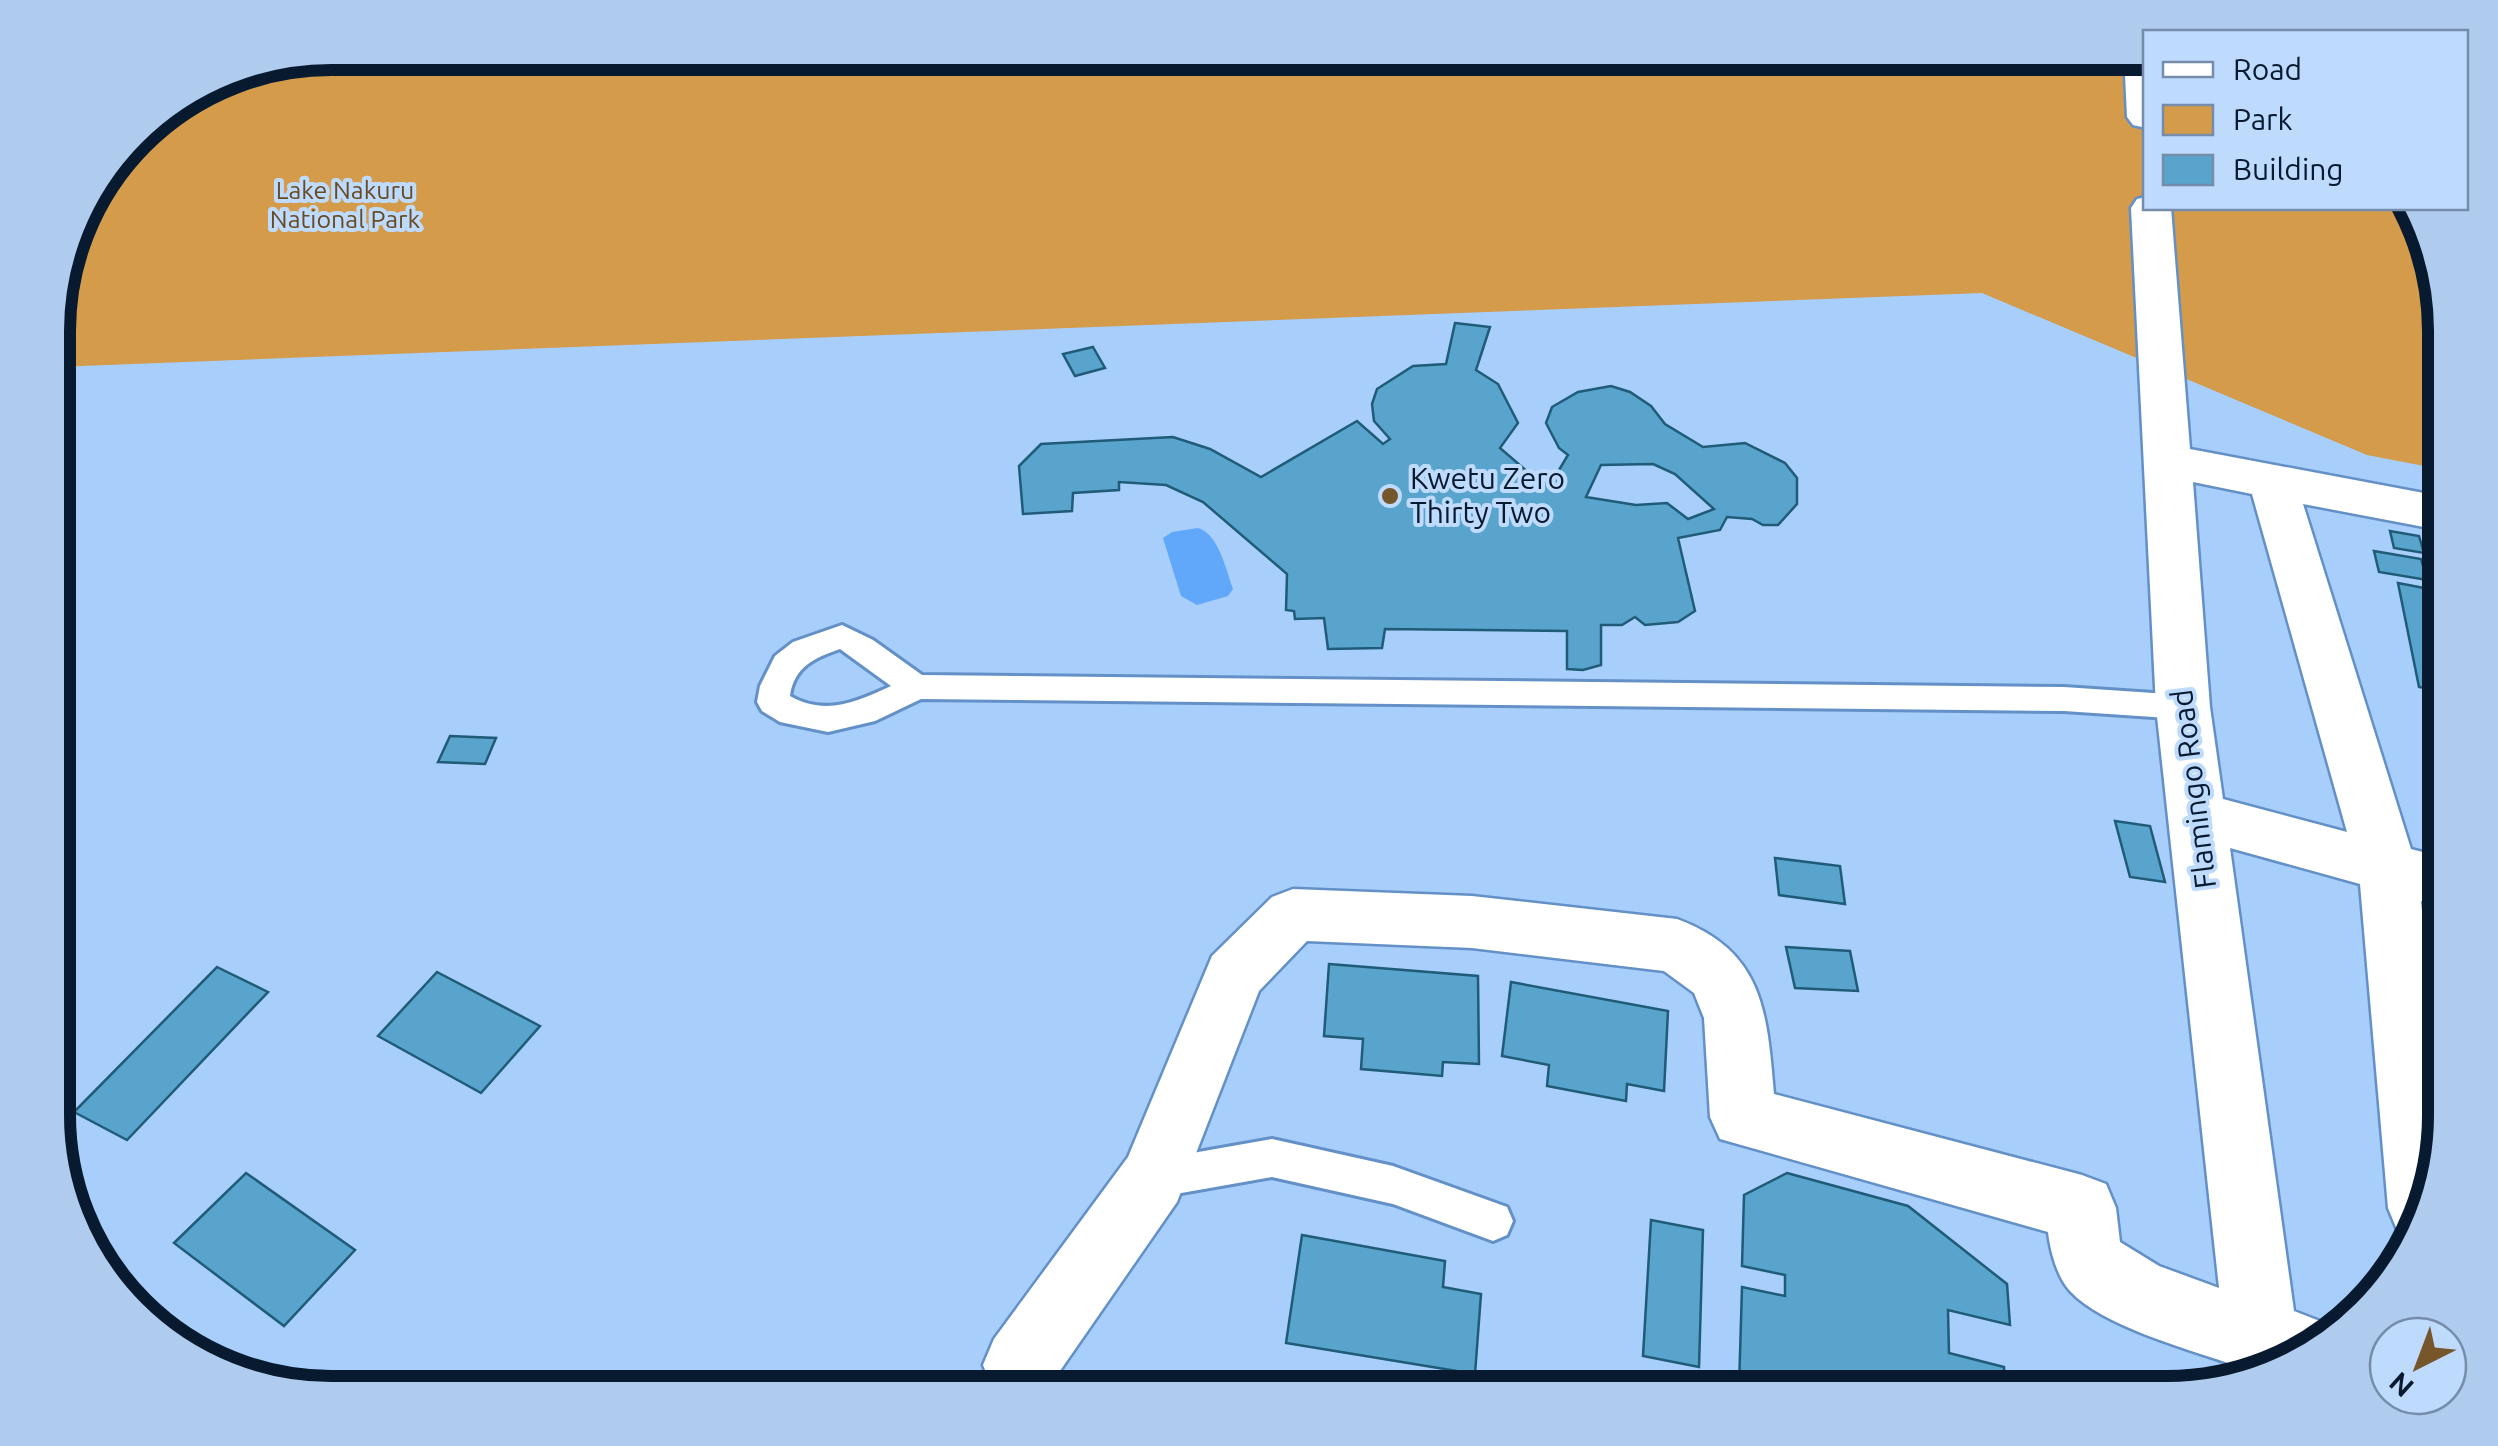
<svg xmlns="http://www.w3.org/2000/svg" width="2498" height="1446" font-family="Ubuntu,sans-serif">
<style>
.green{fill:#d39b4a}
.water{fill:#61a7fa}
.building{fill:#58a4cc;stroke:#205b78;stroke-width:2.5;fill-rule:evenodd}
.lines{fill:none;stroke-linecap:round;stroke-linejoin:round}
.service-casing{stroke:#6390c6;stroke-width:6}
.minor-casing{stroke:#6390c6;stroke-width:5}
.service{fill:#fff;fill-rule:evenodd}
.minor{fill:#fff;fill-rule:evenodd}
.poi-dot{fill:#76572c;stroke:#bedafd;stroke-width:4}
.labels{text-anchor:middle;stroke-width:8;stroke-linejoin:round;paint-order:stroke}
.far-park-label{font-size:25px;fill:#684b23;stroke:#bedafd}
.poi-label{font-size:30px;fill:#081a2f;stroke:#bedafd;text-anchor:start}
.street-label{font-size:30px;fill:#081a2f;stroke:#bedafd}
.rim{fill:none;stroke:#081a2f;stroke-width:12}
</style>
<rect width="100%" height="100%" fill="#a8cefc"/>
<polygon class="green" points="331,53 2145,53 2146,208 2409,208 2445,312 2445,470 2367,455 1982,293 55,367 55,295 82,207 147,122 225,74"/>
<path class="water" d="M 1198,528 C 1219,534 1226,570 1233,589 L 1228,596 L 1197,605 L 1181,596 L 1163,538 L 1172,532 Z"/>
<g class="building">
<path d="M 1455,323 L 1490,327 L 1476,370 L 1498,384 L 1518,423 L 1500,448 L 1535,478 L 1550,485 L 1568,455 L 1559,448 L 1546,423 L 1552,407 L 1578,392 L 1611,386 L 1630,392 L 1651,406 L 1665,424 L 1703,447 L 1745,443 L 1785,463 L 1797,478 L 1797,504 L 1778,525 L 1763,525 L 1752,519 L 1727,517 L 1720,530 L 1678,538 L 1695,611 L 1678,622 L 1645,625 L 1635,617 L 1622,625 L 1601,625 L 1601,665 L 1583,670 L 1567,669 L 1567,631 L 1385,629 L 1382,648 L 1328,649 L 1324,618 L 1295,619 L 1294,611 L 1286,610 L 1287,574 L 1203,502 L 1166,485 L 1119,482 L 1119,490 L 1073,493 L 1072,511 L 1023,514 L 1019,466 L 1041,444 L 1173,437 L 1210,449 L 1261,477 L 1357,421 L 1383,444 L 1390,439 L 1374,421 L 1372,404 L 1377,389 L 1413,366 L 1446,364 ZM 1653,464 L 1675,474 L 1714,509 L 1688,519 L 1667,503 L 1636,505 L 1586,497 L 1601,465 Z"/>
<polygon points="1093,347 1105,368 1075,376 1063,354"/>
<polygon points="2390,531 2419,536 2424,553 2394,548"/>
<polygon points="2374,551 2421,559 2427,580 2379,572"/>
<polygon points="2429,564 2445,567 2445,584 2433,581"/>
<polygon points="2398,583 2445,592 2445,692 2419,687"/>
<polygon points="450,736 496,738 485,764 438,762"/>
<polygon points="2115,821 2150,826 2165,882 2130,877"/>
<polygon points="1775,858 1840,866 1845,904 1779,895"/>
<polygon points="1786,947 1850,951 1858,991 1795,988"/>
<polygon points="2417,948 2445,957 2445,1000 2420,992"/>
<polygon points="1329,964 1478,976 1479,1064 1443,1062 1442,1076 1361,1069 1363,1039 1324,1036"/>
<polygon points="217,967 268,992 127,1140 74,1112"/>
<polygon points="437,972 540,1026 481,1093 378,1036"/>
<polygon points="1511,982 1668,1011 1664,1091 1627,1084 1626,1101 1547,1086 1549,1065 1502,1056"/>
<polygon points="246,1173 355,1250 284,1326 174,1243"/>
<polygon points="1787,1173 1908,1206 2007,1284 2010,1325 1948,1310 1949,1353 2004,1367 2005,1393 1749,1393 1739,1388 1742,1287 1785,1296 1785,1275 1742,1266 1744,1195"/>
<polygon points="1651,1220 1703,1230 1699,1367 1643,1356"/>
<polygon points="1302,1235 1445,1261 1443,1287 1481,1294 1475,1374 1286,1343"/>
</g>
<g class="lines">
<g class="service-casing">
<g id="service">
<path d="M 842,625 L 873,640 L 922,675 L 2064,687 L 2183,695 L 2194,698 L 2199,707 L 2194,716 L 2183,719 L 2064,711 L 921,699 L 875,721 L 828,732 L 780,722 L 762,711 L 757,702 L 760,686 L 775,656 L 793,642 ZM 840,649 L 891,686 C 857,702 825,716 790,696 C 794,667 814,658 840,649 Z"/>
<polygon points="1272,1139 1393,1166 1507,1207 1513,1221 1507,1235 1493,1241 1393,1204 1272,1177 1153,1198 1139,1193 1133,1179 1139,1165 1153,1160"/>
</g>
</g>
<g class="minor-casing">
<g id="minor">
<polygon points="2124,53 2146,53 2146,128 2133,125 2127,117"/>
<path d="M 2146,197 L 2146,208 L 2171,208 L 2190,449 L 2445,497 L 2445,531 L 2303,504 L 2411,849 L 2445,858 L 2445,908 L 2421,901 L 2445,1132 L 2413,1238 L 2398,1232 L 2388,1208 L 2360,884 L 2230,848 L 2294,1311 L 2335,1327 L 2307,1356 L 2232,1378 L 2228,1363 C 2184,1348 2101,1325 2070,1291 C 2057,1277 2050,1250 2048,1232 L 1720,1139 L 1710,1117 L 1704,1018 L 1694,993 L 1664,971 L 1472,948 L 1307,941 L 1259,991 L 1177,1202 L 1046,1391 L 994,1391 L 983,1365 L 994,1339 L 1128,1157 L 1212,956 L 1272,897 L 1293,889 L 1472,896 L 1677,919 C 1764,951 1767,1013 1774,1094 L 2082,1175 L 2106,1184 L 2116,1208 L 2120,1242 L 2159,1266 L 2219,1288 L 2156,707 L 2131,208 L 2137,199 ZM 2193,482 L 2252,494 L 2347,832 L 2223,799 L 2210,707 Z"/>
</g>
</g>
<use href="#service" class="service"/>
<use href="#minor" class="minor"/>
</g>
<circle class="poi-dot" cx="1390" cy="496" r="10"/>
<g class="labels">
<g class="far-park-label">
<text x="345" y="199">Lake Nakuru<tspan x="345" dy="29">National Park</tspan></text>
</g>
<g class="poi-label">
<text x="1410" y="489">Kwetu Zero<tspan x="1410" dy="34">Thirty Two</tspan></text>
</g>
<g class="street-label">
<text transform="translate(2194 789) rotate(-97)" y="10">Flamingo Road</text>
</g>
</g>
<path d="M0 0H2498V1446H0ZM331 70H2167A261 261 0 0 1 2428 331V1115A261 261 0 0 1 2167 1376H331A261 261 0 0 1 70 1115V331A261 261 0 0 1 331 70Z" fill="#afcbed" fill-rule="evenodd"/>
<path class="rim" d="M331 70H2167A261 261 0 0 1 2428 331V1115A261 261 0 0 1 2167 1376H331A261 261 0 0 1 70 1115V331A261 261 0 0 1 331 70Z"/>
<rect x="2143" y="30" width="325" height="180" fill="#bedafd" stroke="#758dab" stroke-width="2.5"/>
<rect x="2163" y="62" width="50" height="15" fill="#ffffff" stroke="#758dab" stroke-width="2.5"/>
<text x="2233" y="80" font-size="30" fill="#081a2f">Road</text>
<rect x="2163" y="105" width="50" height="30" fill="#d39b4a" stroke="#758dab" stroke-width="2.5"/>
<text x="2233" y="130" font-size="30" fill="#081a2f">Park</text>
<rect x="2163" y="155" width="50" height="30" fill="#58a4cc" stroke="#758dab" stroke-width="2.5"/>
<text x="2233" y="180" font-size="30" fill="#081a2f">Building</text>
<g transform="translate(2418 1366) rotate(222)"><circle r="48" fill="#bedafd" stroke="#758dab" stroke-width="2.5"/>
<path d="M0-8L18 38L0 25L-18 38Z" fill="#76572c"/>
<text y="-15" font-size="28" font-weight="bold" text-anchor="middle" fill="#081a2f">N</text>
</g>
</svg>
